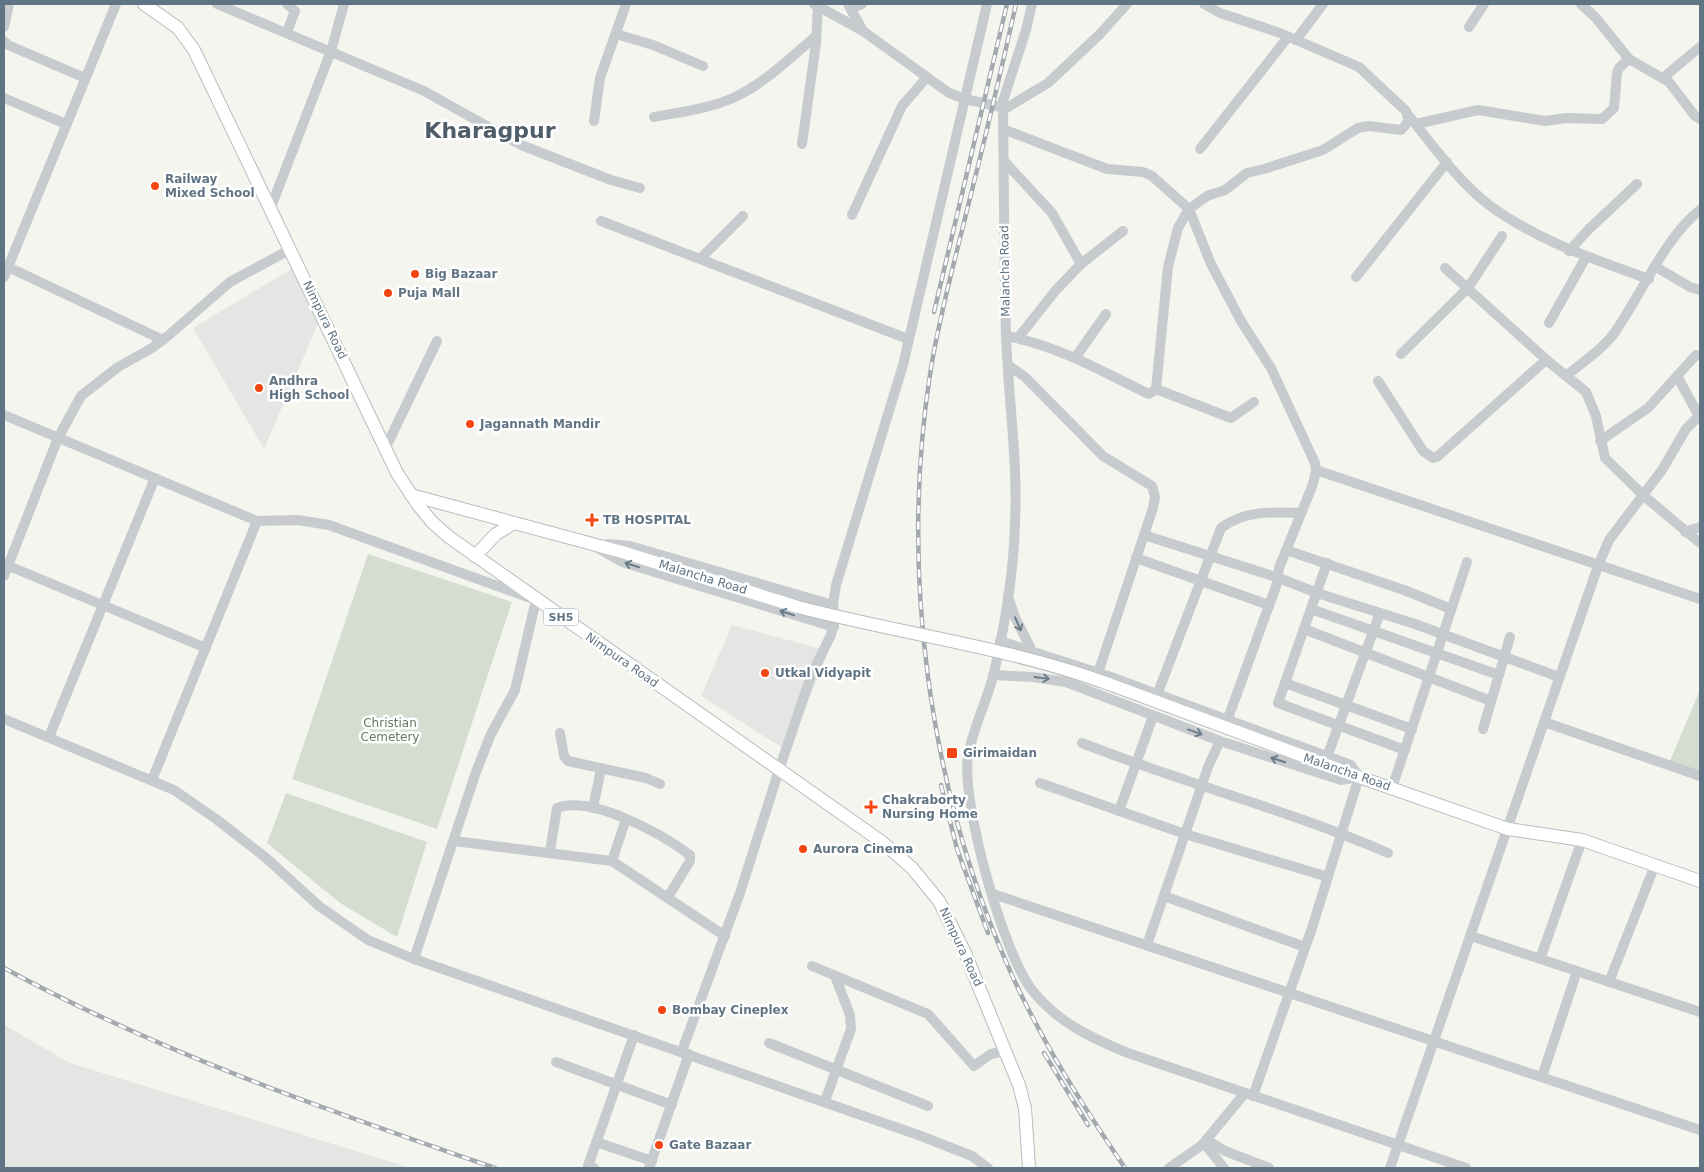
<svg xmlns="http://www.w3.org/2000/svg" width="1704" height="1172" font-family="'DejaVu Sans',sans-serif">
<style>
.built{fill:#e5e6e3}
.green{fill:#d5ddd0}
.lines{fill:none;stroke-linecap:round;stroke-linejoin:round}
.major-casing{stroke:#b8bcbf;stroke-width:14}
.minor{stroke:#c8cbce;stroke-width:10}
.major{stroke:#fff;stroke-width:12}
.rail-casing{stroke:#a3a9af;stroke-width:4.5}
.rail{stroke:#fff;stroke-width:2.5;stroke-dasharray:8;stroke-linecap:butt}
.major-bridge-casing{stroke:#b8bcbf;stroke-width:14;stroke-linecap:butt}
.major-bridge{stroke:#fff;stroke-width:12}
.oneway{stroke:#6a7d8b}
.poi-dot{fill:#f54510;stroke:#fff;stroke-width:2}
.labels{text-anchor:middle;stroke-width:5;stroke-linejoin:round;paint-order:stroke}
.shield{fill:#fff;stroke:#909ea9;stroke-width:1}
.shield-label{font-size:11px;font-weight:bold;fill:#607484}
.poi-label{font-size:12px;font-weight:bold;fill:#607484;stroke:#fff;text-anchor:start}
.street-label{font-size:12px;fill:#607484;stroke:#fff}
.park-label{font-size:12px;fill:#657b60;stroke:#fff}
.town-label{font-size:22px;font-weight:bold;fill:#4f5d69;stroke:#fff}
</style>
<rect width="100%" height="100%" fill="#f5f5f0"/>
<g class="built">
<polygon points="293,268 320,319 264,449 193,328"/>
<polygon points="732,625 829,651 787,751 701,696"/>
<polygon points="4,1025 70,1063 411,1168 4,1168"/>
</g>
<g class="green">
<polygon points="368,554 512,602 437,829 292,779"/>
<polygon points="1700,690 1700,781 1667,768"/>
<polygon points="286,793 427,842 397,937 340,903 267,843"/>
</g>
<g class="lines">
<g class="major-casing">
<g id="major">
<polyline points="144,4 178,28 194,50 397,473 418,505 432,522 449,537 882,842 912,868 939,901 965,953 1019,1085 1025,1108 1029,1168"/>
<polyline points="411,495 622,552 798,607"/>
<polyline points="475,556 496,534 514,523"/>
<polyline points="1109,684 1359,777 1508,829 1582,840 1700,881"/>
</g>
</g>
<g class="minor">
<polyline points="217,4 424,91 521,145 611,180 640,188"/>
<polyline points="287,4 295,11 287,32"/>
<path d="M 814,4 L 863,31 L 949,93 L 965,99 L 1001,107 L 1003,110 C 1004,185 1004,260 1006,334 C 1008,397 1018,459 1015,522 C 1014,573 1005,624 994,673 C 987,701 973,728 968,756 C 961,802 1003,953 1032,990 C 1057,1022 1091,1038 1128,1053 L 1466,1168"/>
<polyline points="848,4 863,31"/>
<polyline points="1581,4 1596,18 1629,59 1669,82 1695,116 1700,119"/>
<polyline points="851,8 862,4"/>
<polyline points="4,27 9,4"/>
<polyline points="1469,27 1484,4"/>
<polyline points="616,34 653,45 703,66"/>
<polyline points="1296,40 1323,4"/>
<polyline points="4,41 8,45 85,78"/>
<polyline points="1664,77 1700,47"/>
<polyline points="4,98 66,124"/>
<polyline points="1001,107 1026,30 1032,4"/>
<polyline points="1003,110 1048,83 1100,34 1127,4"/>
<path d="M 654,117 C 680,112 708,109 733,98 C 764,84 790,58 816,36"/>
<path d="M 1410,117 C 1434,147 1458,181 1489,205 C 1538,241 1593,259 1649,279"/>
<polyline points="594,121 600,78 626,4"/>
<polyline points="1416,124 1478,110 1545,121 1566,118 1602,119 1614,108 1617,73 1619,68 1629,59"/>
<polyline points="1003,129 1107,169 1143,172 1152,176 1189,209 1211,264 1241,321 1271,368 1315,463 1316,470 1313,484 1279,568 1278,575 1279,578 1317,593 1415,624 1559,677"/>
<polyline points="802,144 816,43 818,6"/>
<polyline points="1200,149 1288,37"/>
<polyline points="1004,161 1052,213 1081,264"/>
<polyline points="271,207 331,51 344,4"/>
<polyline points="852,215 902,106 927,77"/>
<polyline points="601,221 908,339"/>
<polyline points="1569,251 1589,229 1637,184"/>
<polyline points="700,259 743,216"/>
<polyline points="8,267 163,340"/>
<polyline points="1656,267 1690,287 1700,290"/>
<polyline points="1445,268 1549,362 1586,392 1596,416 1605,458 1643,495 1700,543"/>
<polyline points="4,277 116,4"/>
<polyline points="1356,277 1447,162"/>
<polyline points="1549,323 1586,257"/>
<path d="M 1006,336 C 1057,345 1103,372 1149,394 L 1156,389 L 1168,267 L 1178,228 L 1189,209 L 1207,196 L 1225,190 L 1247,173 L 1264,169 L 1323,150 L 1358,128 L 1369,126 L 1401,130 L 1409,121 L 1406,111 L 1359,67 L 1280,33 L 1220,13 L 1204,4"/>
<polyline points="1018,338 1056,290 1081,264 1123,231"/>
<polyline points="1401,354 1468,288 1502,236"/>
<polyline points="1075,358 1106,314"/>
<polyline points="1008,365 1025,377 1103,456 1152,486 1155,497 1153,508 1098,673"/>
<path d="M 1567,375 C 1583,362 1603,349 1615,332 C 1641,295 1665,237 1700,210"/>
<polyline points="1677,376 1699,416"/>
<polyline points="1378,381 1423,451 1433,458 1438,456 1546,360"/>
<polyline points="1156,389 1231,418 1254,402"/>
<polyline points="4,415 257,521 298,520 329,525 536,600 515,690 491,734 476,772 414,959"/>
<polyline points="1600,441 1648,408 1696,355"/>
<polyline points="386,447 437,341"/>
<polyline points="1316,470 1700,599"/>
<polyline points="1685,532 1700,527"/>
<polyline points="1144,535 1279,578 1227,721"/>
<polyline points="608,544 630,546 833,605"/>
<polyline points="599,549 622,562 834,627"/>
<polyline points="1286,550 1404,590 1451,609"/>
<polyline points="1136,558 1269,605"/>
<polyline points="1327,563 1278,703 1405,750"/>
<polyline points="4,564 206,648"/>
<polyline points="4,576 58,438 81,396 118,367 152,348 169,335 230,282 291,249"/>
<polyline points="1008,596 1015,617 1032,651"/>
<polyline points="1311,609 1499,675"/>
<polyline points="1304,629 1491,701"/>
<polyline points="1000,641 1108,676 1351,765 1359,777 1312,928 1253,1096"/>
<polyline points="993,675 1033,677 1066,682 1220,741 1341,780 1359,777"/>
<polyline points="1285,683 1412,729"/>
<path d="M 1157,695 L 1221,528 C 1245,510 1272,512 1301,513"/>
<polyline points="4,719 174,790 216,819 265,857 319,906 368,940 414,959 921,1136 972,1156 988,1168"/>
<polyline points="1544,722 1700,776"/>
<polyline points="1483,729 1510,637"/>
<polyline points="560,733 564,756 568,761 646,778 660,784"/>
<polyline points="49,737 155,478"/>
<path d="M 1082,743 C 1183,783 1289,810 1388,853"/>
<polyline points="1327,757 1380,613"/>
<polyline points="152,780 257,521"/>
<polyline points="1040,783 1185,834 1328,877"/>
<polyline points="1392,788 1467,562"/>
<polyline points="593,808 601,769"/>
<polyline points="1119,811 1153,716"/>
<polyline points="454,841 612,861 725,936"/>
<path d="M 550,851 L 557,808 C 592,795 662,834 690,855 L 690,861 L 668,897"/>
<polyline points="612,861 626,819"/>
<polyline points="993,894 1700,1130"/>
<polyline points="1164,896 1305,947"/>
<polyline points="1471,936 1700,1012"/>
<polyline points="1147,945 1208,767 1220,741"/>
<polyline points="1540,959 1582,840"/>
<polyline points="812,966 928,1014 974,1066 991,1054 1006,1051"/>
<polyline points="1609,982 1655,865"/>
<polyline points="769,1043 928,1106"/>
<polyline points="682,1051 740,893 779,770 812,673 831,635 835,619 833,605 836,585 903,365 987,4"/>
<polyline points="556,1062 672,1105"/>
<polyline points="1542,1077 1577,971"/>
<polyline points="825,1101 851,1029 850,1015 835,976"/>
<polyline points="1207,1140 1225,1151 1269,1168"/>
<polyline points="596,1142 652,1161"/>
<polyline points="1204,1143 1224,1168"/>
<polyline points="594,1168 588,1166 634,1035"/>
<polyline points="649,1168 689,1054"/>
<polyline points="1169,1168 1202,1145 1245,1093"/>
<polyline points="1390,1168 1598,566 1609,540 1662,470 1686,429 1700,415"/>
</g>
<use href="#major" class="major"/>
<g class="rail-casing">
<g id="rail">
<path d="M 1016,4 C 1001,71 985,139 968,206 C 955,260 940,313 931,368 C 899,568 928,788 1011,973 C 1042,1042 1083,1106 1125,1168"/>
<polyline points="934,312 1007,4"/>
<polyline points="941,785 957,849 988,933"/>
<path d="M 4,968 C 160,1053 327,1110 495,1168"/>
<polyline points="1044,1053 1088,1125"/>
</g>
</g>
<use href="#rail" class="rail"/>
<g class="major-bridge-casing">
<path id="major-bridge" d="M 798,607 C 902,634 1008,647 1109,684"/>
</g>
<use href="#major-bridge" class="major-bridge"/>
</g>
<defs><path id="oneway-shaft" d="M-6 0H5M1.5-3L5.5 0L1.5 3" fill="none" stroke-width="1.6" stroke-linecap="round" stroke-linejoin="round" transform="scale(1.25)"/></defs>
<g class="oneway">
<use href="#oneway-shaft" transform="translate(632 565) rotate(-163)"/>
<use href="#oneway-shaft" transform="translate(787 613) rotate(-163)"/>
<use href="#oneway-shaft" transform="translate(1018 624) rotate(66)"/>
<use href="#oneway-shaft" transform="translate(1042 678) rotate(8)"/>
<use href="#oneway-shaft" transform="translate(1195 732) rotate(20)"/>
<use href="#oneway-shaft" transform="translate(1278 760) rotate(-162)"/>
</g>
<g class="poi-dot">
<circle cx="155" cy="186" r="5"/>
<circle cx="415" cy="274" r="5"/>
<circle cx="388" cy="293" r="5"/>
<circle cx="259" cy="388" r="5"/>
<circle cx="470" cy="424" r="5"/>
<path d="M589.5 512.5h5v5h5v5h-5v5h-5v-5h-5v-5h5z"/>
<circle cx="765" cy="673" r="5"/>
<rect x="946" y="747" width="12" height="12" rx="2.5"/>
<path d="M868.5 799.5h5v5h5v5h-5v5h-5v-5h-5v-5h5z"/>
<circle cx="803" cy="849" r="5"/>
<circle cx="662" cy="1010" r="5"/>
<circle cx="659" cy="1145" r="5"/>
</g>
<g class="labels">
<rect class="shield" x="543.5" y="608.5" width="35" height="17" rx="4"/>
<g class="shield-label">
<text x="561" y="621">SH5</text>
</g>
<g class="poi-label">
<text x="165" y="183">Railway<tspan x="165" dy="14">Mixed School</tspan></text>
<text x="425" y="278">Big Bazaar</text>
<text x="398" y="297">Puja Mall</text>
<text x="269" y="385">Andhra<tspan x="269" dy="14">High School</tspan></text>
<text x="480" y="428">Jagannath Mandir</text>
<text x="603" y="524">TB HOSPITAL</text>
<text x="775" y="677">Utkal Vidyapit</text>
<text x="963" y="757">Girimaidan</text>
<text x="882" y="804">Chakraborty<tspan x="882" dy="14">Nursing Home</tspan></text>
<text x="813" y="853">Aurora Cinema</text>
<text x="672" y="1014">Bombay Cineplex</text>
<text x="669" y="1149">Gate Bazaar</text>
</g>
<g class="street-label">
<text transform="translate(1005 271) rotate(-91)" y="4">Malancha Road</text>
<text transform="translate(325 320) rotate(64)" y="4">Nimpura Road</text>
<text transform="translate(703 577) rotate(17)" y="4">Malancha Road</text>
<text transform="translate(622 660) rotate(35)" y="4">Nimpura Road</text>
<text transform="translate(1347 772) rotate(19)" y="4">Malancha Road</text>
<text transform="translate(961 947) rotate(65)" y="4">Nimpura Road</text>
</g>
<g class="park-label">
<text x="390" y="727">Christian<tspan x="390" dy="14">Cemetery</tspan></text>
</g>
<g class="town-label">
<text x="490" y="138">Kharagpur</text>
</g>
</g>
<rect width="1704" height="1172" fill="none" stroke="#607484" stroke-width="10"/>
</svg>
